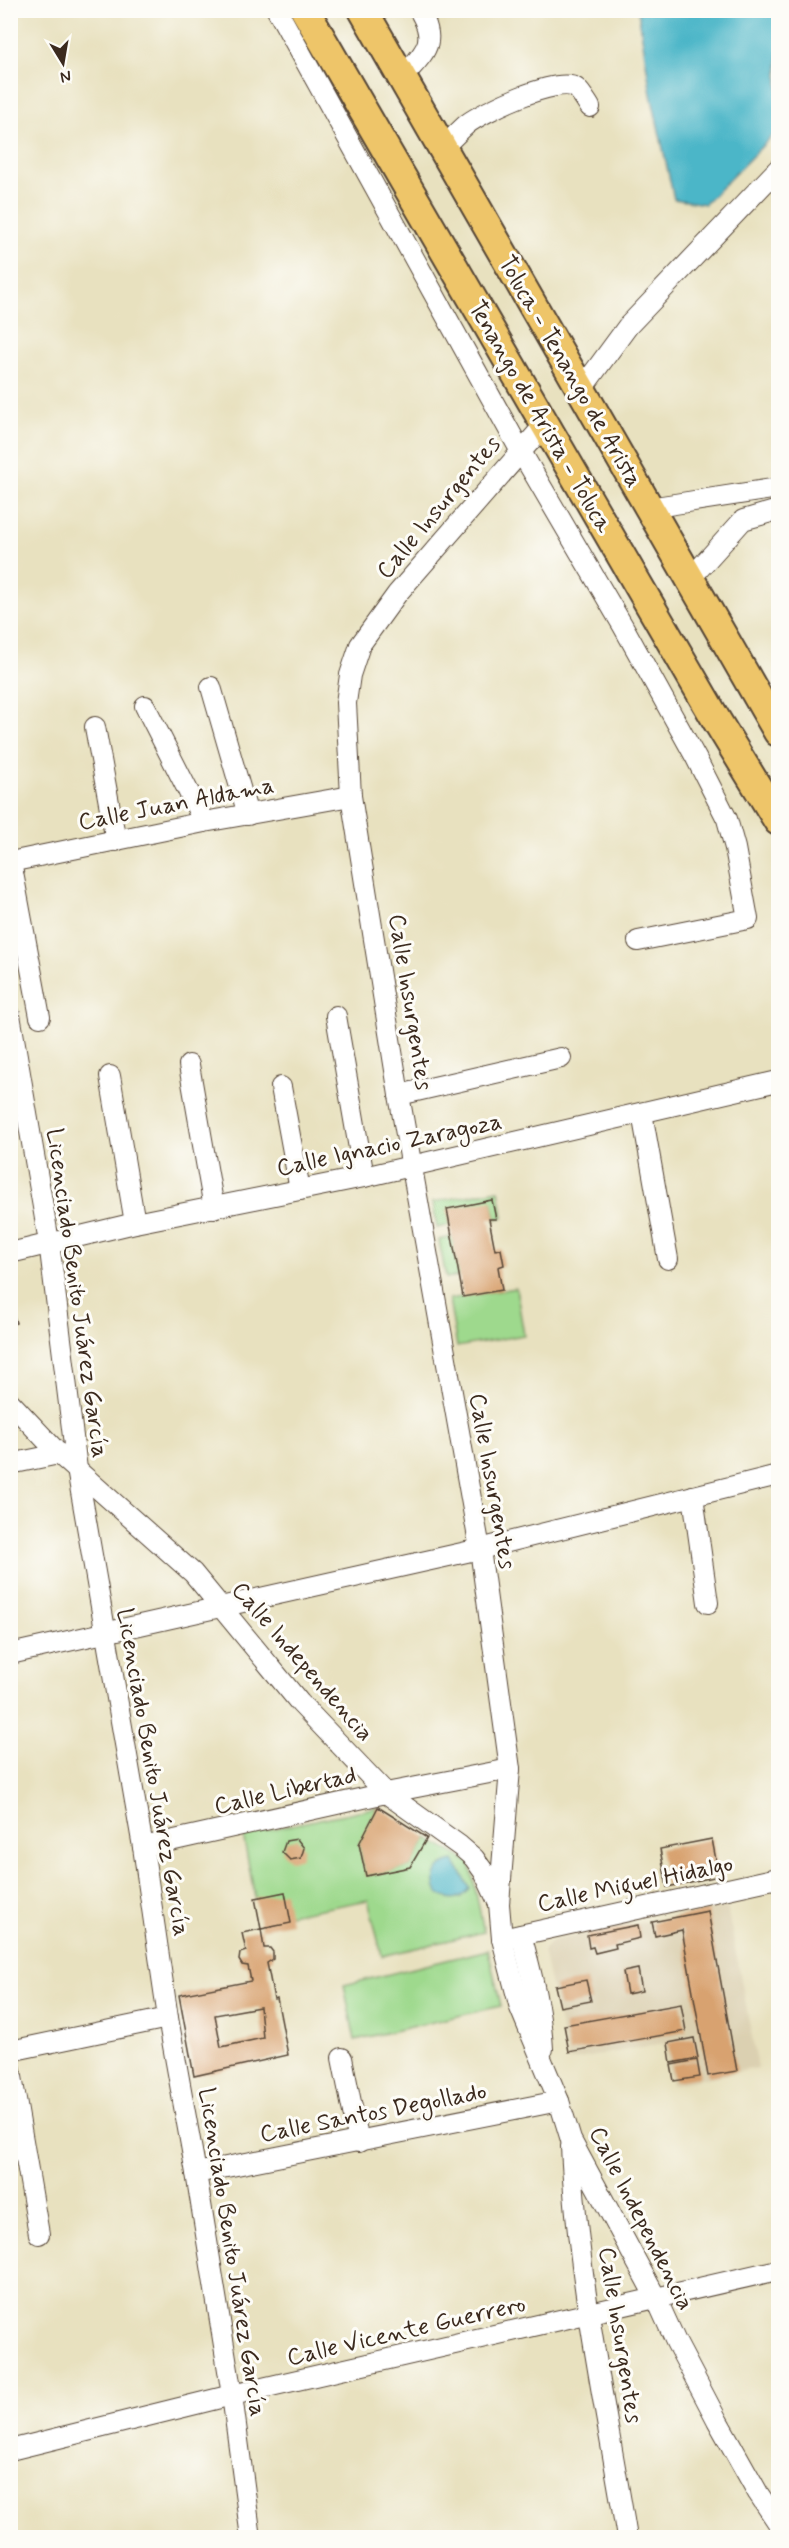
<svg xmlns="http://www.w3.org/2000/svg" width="789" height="2548" font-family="Mynerve,sans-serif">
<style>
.built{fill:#dbd0b1}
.green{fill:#9ed98d;stroke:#6c8256;stroke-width:1.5;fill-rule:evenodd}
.water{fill:#4bb6c8;stroke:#437073;stroke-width:1.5}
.building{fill:#d8a26f;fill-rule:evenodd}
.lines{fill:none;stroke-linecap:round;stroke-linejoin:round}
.minor-casing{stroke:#554536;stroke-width:22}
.highway-casing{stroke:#554536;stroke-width:32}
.minor{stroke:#fff;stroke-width:20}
.highway{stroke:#eec569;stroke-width:28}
.labels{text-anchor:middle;stroke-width:6;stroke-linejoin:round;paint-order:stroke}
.street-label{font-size:24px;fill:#3b2a1e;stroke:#fdfcf7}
</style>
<rect width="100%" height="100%" fill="#fdfcf7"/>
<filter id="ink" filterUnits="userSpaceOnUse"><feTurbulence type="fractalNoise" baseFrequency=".0167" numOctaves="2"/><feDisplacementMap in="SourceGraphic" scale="12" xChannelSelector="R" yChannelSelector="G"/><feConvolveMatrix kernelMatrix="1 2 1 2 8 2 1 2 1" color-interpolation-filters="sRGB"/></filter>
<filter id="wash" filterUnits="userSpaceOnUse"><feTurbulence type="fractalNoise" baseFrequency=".008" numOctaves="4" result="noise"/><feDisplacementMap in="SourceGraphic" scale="24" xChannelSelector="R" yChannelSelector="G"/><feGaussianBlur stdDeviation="1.35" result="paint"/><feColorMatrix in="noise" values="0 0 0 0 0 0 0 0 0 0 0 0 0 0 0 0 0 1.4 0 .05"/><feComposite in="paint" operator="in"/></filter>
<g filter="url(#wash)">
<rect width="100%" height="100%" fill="#e8e1bf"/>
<polygon class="built" points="727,1906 758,2068 671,2085 663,2043 568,2061 543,1951 552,1940"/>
<g class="green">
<polygon points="499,1190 503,1217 496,1219 492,1201 448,1209 450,1225 437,1228 433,1202"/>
<polygon points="452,1237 459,1276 446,1278 439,1240"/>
<polygon points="516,1288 524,1335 457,1347 449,1299"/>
<path d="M 378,1807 L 359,1844 L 366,1875 L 410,1867 L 427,1838 L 470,1863 L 484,1932 L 382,1956 L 368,1900 L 289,1915 L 255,1898 L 243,1835 ZM 454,1861 L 462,1897 C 450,1901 441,1898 435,1887 L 442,1865 Z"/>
<polygon points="488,1950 501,2006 355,2040 344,1985"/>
</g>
<g class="water">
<polygon points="638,11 775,11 778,24 778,130 705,204 674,199 651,94"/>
<path d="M 454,1861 L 470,1888 C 462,1900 450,1902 438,1893 C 430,1877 437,1864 454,1861 Z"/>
</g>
<g id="blocks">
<g class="building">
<polygon points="492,1200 496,1219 489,1219 495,1250 501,1249 504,1265 498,1267 502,1290 463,1297 447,1209"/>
<polygon points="10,1301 16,1323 10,1325"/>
<polygon points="378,1807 427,1838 410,1867 366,1876 359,1844"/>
<polygon points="297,1839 304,1848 301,1858 290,1860 282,1852 286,1841"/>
<polygon points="712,1839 719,1876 667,1887 660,1849"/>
<polygon points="285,1892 291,1923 261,1929 255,1898"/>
<polygon points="708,1911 737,2071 708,2076 682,1930 655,1936 652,1922"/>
<polygon points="638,1925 640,1938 615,1944 616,1948 595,1953 593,1947 589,1948 587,1935"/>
<path d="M 261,1929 L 264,1948 L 270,1948 L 273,1952 L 273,1959 L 267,1963 L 274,1999 L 277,1998 L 288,2055 L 194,2076 L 179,1995 L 251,1981 L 248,1966 L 242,1965 L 239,1960 L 240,1953 L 246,1951 L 242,1933 ZM 260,2007 L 263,2038 L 221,2047 L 215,2015 Z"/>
<polygon points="638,1969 642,1991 627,1994 623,1972"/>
<polygon points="586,1980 591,2001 560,2007 555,1986"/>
<polygon points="681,2004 686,2031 569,2052 564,2025"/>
<polygon points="694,2038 698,2058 671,2063 668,2043"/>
<polygon points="697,2060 700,2077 674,2081 671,2065"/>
</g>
</g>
</g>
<g filter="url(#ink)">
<use href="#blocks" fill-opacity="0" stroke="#554536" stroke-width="1.5"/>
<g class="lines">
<g class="minor-casing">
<g id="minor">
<polyline points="277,10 520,450 623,626 696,758 727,819 735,848 748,919 638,941"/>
<path d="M 403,77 C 424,52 439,44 419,10"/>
<path d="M 443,147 C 451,140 459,131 467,124 C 483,112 558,75 576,88 C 581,92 586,101 590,107"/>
<polyline points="581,390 628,326 778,169"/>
<polyline points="649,508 778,488"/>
<polyline points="690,579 743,520 778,510"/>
<polyline points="211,687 248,815"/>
<polyline points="145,706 204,822"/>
<polyline points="95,727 116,841"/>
<polyline points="10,862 204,822 351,796"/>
<polyline points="11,862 40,1017"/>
<polyline points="10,1015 49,1242 77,1469 143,1847 168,2018 196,2173 232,2395 251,2538"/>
<polyline points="336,1016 364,1177"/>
<polyline points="189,1065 214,1208"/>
<polyline points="110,1076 135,1223"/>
<polyline points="281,1087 300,1190"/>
<polyline points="399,1095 561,1058"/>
<polyline points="642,1113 668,1259"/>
<polyline points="10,1253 135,1223 364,1177 778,1081"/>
<polyline points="10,1402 59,1454 193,1573 300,1703 386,1793 460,1846 474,1858 484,1872 499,1904 502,1939 520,2008 559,2101 571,2140 656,2298 676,2342 717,2420 758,2493 778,2523"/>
<polyline points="10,1464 59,1454"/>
<polyline points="693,1496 708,1603"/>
<polyline points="10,1654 480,1549 778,1475"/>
<polyline points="143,1847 386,1793 510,1769"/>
<polyline points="499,1904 510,1769 480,1549 399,1095 351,796 346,703 350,675 360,645 397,594 546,423"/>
<path d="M 521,1935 C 532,1973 541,2010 543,2049"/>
<polyline points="502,1939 778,1878"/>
<polyline points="10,2051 168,2018"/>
<polyline points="342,2058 359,2142"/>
<polyline points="10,2065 39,2234"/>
<path d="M 571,2146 C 577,2277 606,2408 627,2538"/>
<polyline points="196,2173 559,2101"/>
<polyline points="10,2450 232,2395 778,2270"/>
</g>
</g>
<g class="highway-casing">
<g id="highway">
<polyline points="305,10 717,721 778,821"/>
<polyline points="363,10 778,732"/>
</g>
</g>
<use href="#minor" class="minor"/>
<use href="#highway" class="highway"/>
</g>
</g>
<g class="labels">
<g class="street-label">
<text transform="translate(571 371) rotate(60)" y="8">Toluca - Tenango de Arista</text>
<text transform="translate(541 416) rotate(60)" y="8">Tenango de Arista - Toluca</text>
<text transform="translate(438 507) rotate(-50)" y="8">Calle Insurgentes</text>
<text transform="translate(176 803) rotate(-11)" y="8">Calle Juan Aldama</text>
<text transform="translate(411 1002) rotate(81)" y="8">Calle Insurgentes</text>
<text transform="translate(389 1144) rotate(-12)" y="8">Calle Ignacio Zaragoza</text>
<text transform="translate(78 1293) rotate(82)" y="8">Licenciado Benito Juárez García</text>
<text transform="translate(493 1481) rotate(80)" y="8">Calle Insurgentes</text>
<text transform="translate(303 1661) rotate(49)" y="8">Calle Independencia</text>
<text transform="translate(154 1772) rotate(80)" y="8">Licenciado Benito Juárez García</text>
<text transform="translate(285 1790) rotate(-13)" y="8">Calle Libertad</text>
<text transform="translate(635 1883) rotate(-12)" y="8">Calle Miguel Hidalgo</text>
<text transform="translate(373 2112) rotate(-11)" y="8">Calle Santos Degollado</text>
<text transform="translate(642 2218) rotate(63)" y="8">Calle Independencia</text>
<text transform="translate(233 2252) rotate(81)" y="8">Licenciado Benito Juárez García</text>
<text transform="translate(406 2330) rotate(-13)" y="8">Calle Vicente Guerrero</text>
<text transform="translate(621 2335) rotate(81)" y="8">Calle Insurgentes</text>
</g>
</g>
<rect width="789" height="2548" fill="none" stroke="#fdfcf7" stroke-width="36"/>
<g transform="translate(63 63) rotate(169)" stroke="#fdfcf7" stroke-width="4.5" paint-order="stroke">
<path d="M0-4.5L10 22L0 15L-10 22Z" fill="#3b2a1e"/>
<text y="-9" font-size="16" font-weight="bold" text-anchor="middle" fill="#3b2a1e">N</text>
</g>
</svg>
